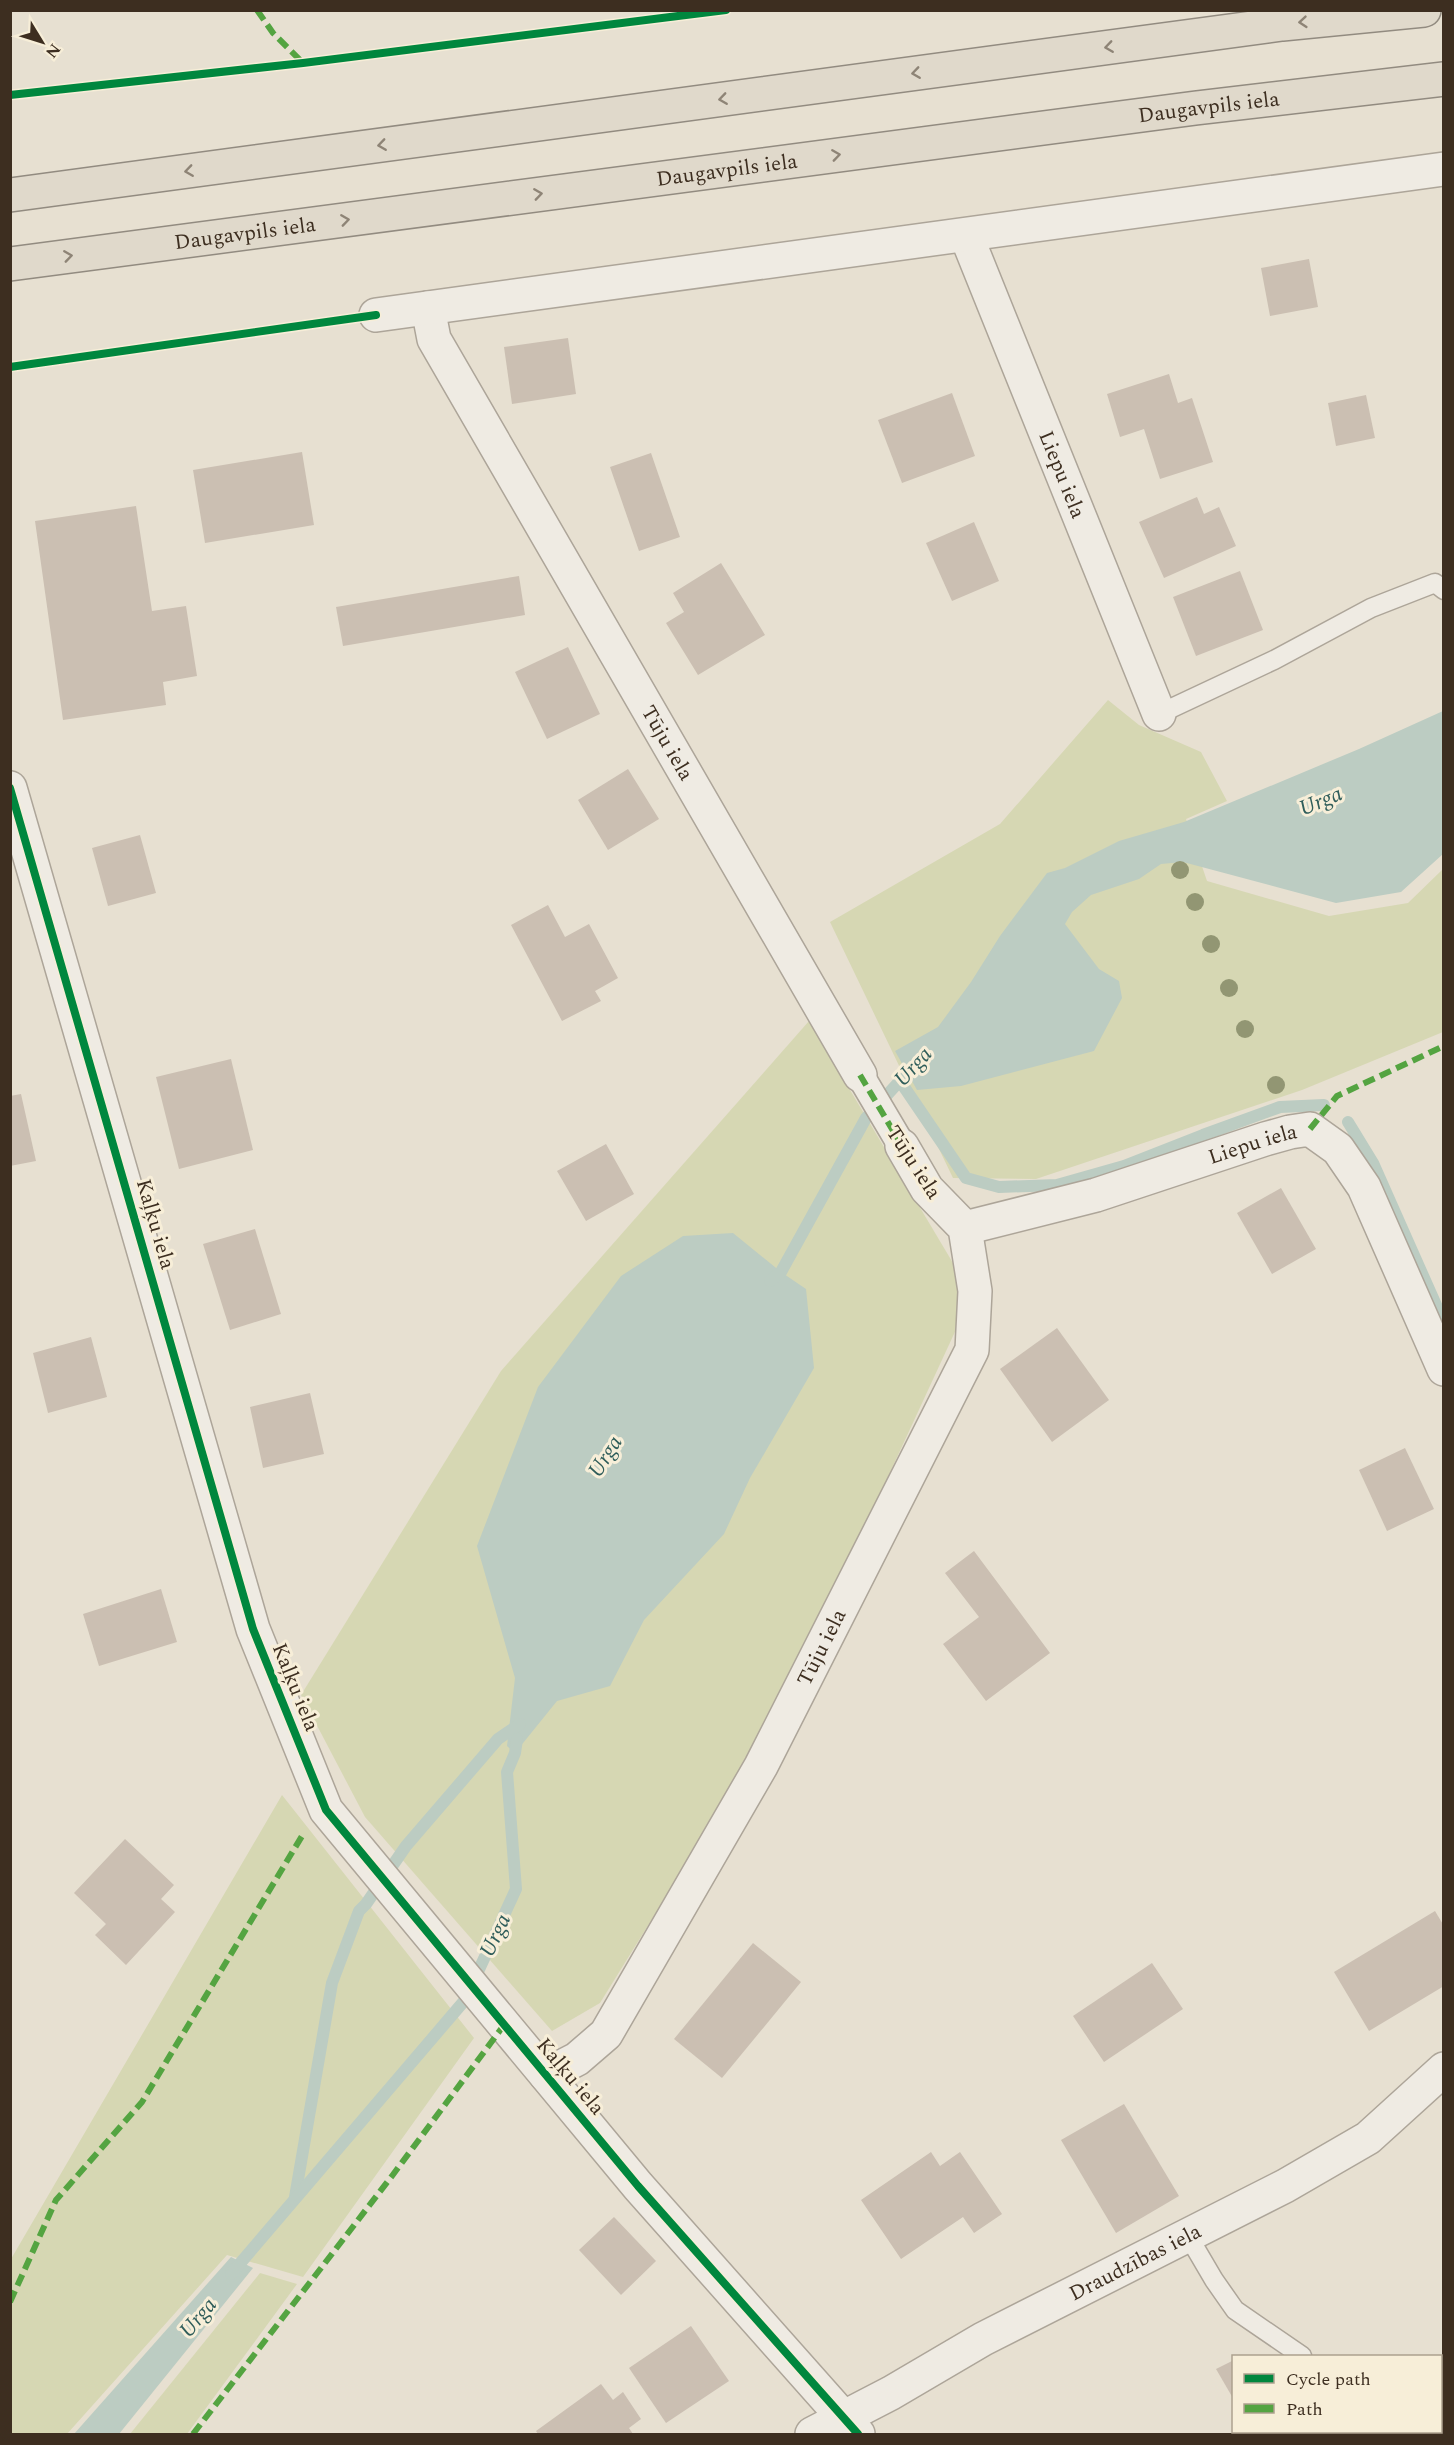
<svg xmlns="http://www.w3.org/2000/svg" width="1454" height="2445" font-family="Spectral,serif">
<style>
.green{fill:#d6d7b3}
.water{fill:#bcccc2}
.lines{fill:none;stroke-linecap:round;stroke-linejoin:round}
.stream{stroke:#bcccc2;stroke-width:12}
.building{fill:#cbbfb2}
.service-casing{stroke:#ada599;stroke-width:21}
.pedestrian-casing{stroke:#ada599;stroke-width:30}
.minor-casing{stroke:#ada599;stroke-width:36}
.trunk-casing{stroke:#928b80;stroke-width:36}
.service{stroke:#efebe3;stroke-width:18}
.pedestrian{stroke:#efebe3;stroke-width:27}
.minor{stroke:#efebe3;stroke-width:33}
.trunk{stroke:#e0d9cb;stroke-width:33}
.quiet{stroke:#54a441;stroke-width:6;stroke-dasharray:12 6;stroke-linecap:butt}
.cycleway-casing{stroke:#f7eed8;stroke-width:11}
.cycleway{stroke:#00873e;stroke-width:8}
.tree{fill:#929673}
.oneway{stroke:#8e8476}
.labels{text-anchor:middle;stroke-width:6;stroke-linejoin:round;paint-order:stroke}
.street-label{font-size:21px;fill:#3d2e20;stroke:#f7eed8}
.water-label{font-size:22px;font-style:italic;fill:#2f5d5a;stroke:#f7eed8}
</style>
<rect width="100%" height="100%" fill="#e7e0d1"/>
<g class="green">
<polygon points="1108,700 1139,725 1201,752 1227,801 1186,819 1207,881 1329,916 1408,903 1443,869 1443,1032 1302,1090 1036,1179 953,1178 830,922 1000,824"/>
<polygon points="809,1021 972,1295 776,1719 600,2003 552,2031 365,1817 301,1695 501,1371"/>
<polygon points="282,1795 474,2038 303,2277 227,2255 67,2434 11,2434 11,2259"/>
<polygon points="260,2273 297,2284 187,2434 130,2434"/>
</g>
<g class="water">
<polygon points="1443,711 1443,854 1401,892 1336,903 1183,862 1161,864 1139,879 1091,895 1072,912 1065,924 1099,969 1119,981 1122,998 1094,1051 961,1086 917,1090 895,1051 938,1027 971,982 1000,936 1047,873 1065,868 1119,841 1184,822 1359,749"/>
<polygon points="733,1233 781,1272 806,1289 814,1368 750,1478 724,1534 644,1620 610,1686 557,1701 515,1753 507,1746 515,1678 477,1546 538,1387 621,1276 683,1236"/>
<polygon points="231,2257 253,2268 119,2434 74,2434"/>
</g>
<g class="lines">
<g class="stream">
<polyline points="900,1081 966,1178 999,1187 1057,1185 1124,1166 1203,1135 1280,1107 1324,1105"/>
<polyline points="1348,1122 1373,1163 1444,1323"/>
<polyline points="770,1281 781,1272 866,1118 918,1061"/>
<polyline points="295,2197 332,1983 359,1911 366,1904 406,1846 498,1739 520,1724"/>
<polyline points="231,2274 465,2000 516,1889 507,1772 515,1753 517,1739"/>
</g>
</g>
<g class="building">
<polygon points="1309,259 1318,307 1270,316 1261,268"/>
<polygon points="568,338 576,394 512,404 504,347"/>
<polygon points="1169,374 1178,403 1192,398 1213,462 1160,479 1144,429 1120,437 1107,394"/>
<polygon points="952,393 975,456 902,483 878,420"/>
<polygon points="1366,395 1375,438 1336,446 1328,403"/>
<polygon points="302,452 314,525 205,543 193,470"/>
<polygon points="651,453 680,537 639,551 610,467"/>
<polygon points="1197,497 1204,514 1219,507 1236,546 1164,578 1139,522"/>
<polygon points="136,506 152,611 186,606 197,676 163,682 166,705 63,720 35,521"/>
<polygon points="974,522 999,581 952,601 926,543"/>
<polygon points="721,563 765,635 698,675 666,623 684,612 673,593"/>
<polygon points="1240,571 1263,630 1196,656 1173,597"/>
<polygon points="519,576 525,615 343,646 336,607"/>
<polygon points="568,647 600,714 547,739 515,672"/>
<polygon points="628,769 659,819 608,850 578,800"/>
<polygon points="140,835 156,893 108,906 92,848"/>
<polygon points="548,905 565,937 589,924 618,978 595,991 601,1001 562,1021 511,925"/>
<polygon points="231,1059 253,1150 179,1169 156,1077"/>
<polygon points="21,1094 36,1161 10,1166 10,1096"/>
<polygon points="606,1144 634,1194 586,1221 557,1171"/>
<polygon points="1281,1188 1316,1249 1272,1274 1237,1213"/>
<polygon points="255,1229 281,1314 230,1330 203,1244"/>
<polygon points="1057,1328 1109,1400 1052,1442 1000,1369"/>
<polygon points="91,1337 107,1397 48,1413 33,1353"/>
<polygon points="310,1393 324,1454 263,1468 250,1407"/>
<polygon points="1405,1448 1434,1509 1387,1531 1359,1470"/>
<polygon points="974,1551 1050,1653 986,1701 943,1644 979,1617 945,1573"/>
<polygon points="161,1589 177,1642 99,1666 83,1614"/>
<polygon points="125,1839 174,1885 161,1899 175,1912 126,1965 95,1935 106,1924 74,1893"/>
<polygon points="1435,1911 1444,1926 1444,1986 1369,2031 1334,1972"/>
<polygon points="753,1943 801,1982 722,2078 674,2039"/>
<polygon points="1152,1963 1183,2009 1104,2062 1073,2016"/>
<polygon points="1124,2104 1179,2196 1116,2233 1061,2140"/>
<polygon points="931,2152 940,2166 960,2152 1002,2214 974,2233 963,2217 901,2259 861,2200"/>
<polygon points="614,2217 656,2261 621,2295 579,2250"/>
<polygon points="691,2326 729,2381 666,2423 629,2368"/>
<polygon points="1234,2360 1234,2400 1216,2369"/>
<polygon points="601,2384 613,2400 623,2392 641,2419 629,2428 633,2434 538,2434 536,2431"/>
</g>
<g class="lines">
<g class="service-casing">
<g id="service">
<polyline points="1159,714 1274,660 1371,608 1435,583 1444,590"/>
<polyline points="1187,2234 1214,2280 1235,2310 1302,2356"/>
<polyline points="1419,2432 1423,2434"/>
</g>
</g>
<g class="pedestrian-casing">
<polyline id="pedestrian" points="860,1075 902,1146"/>
</g>
<g class="minor-casing">
<g id="minor">
<path id="s1" d="M 966,235 L 1159,714"/>
<path id="s2" d="M 428,308 L 434,339 L 860,1075"/>
<polyline points="376,315 1444,169"/>
<polyline points="10,788 253,1629 326,1810 638,2186 858,2434"/>
<path id="s3" d="M 965,1228 L 1096,1195 L 1265,1139 L 1290,1132 L 1310,1129 L 1338,1149 L 1364,1187 L 1444,1369"/>
<path id="s4" d="M 546,2075 L 577,2059 L 606,2034 L 761,1766 L 972,1350 L 975,1291 L 965,1228 L 927,1189 L 902,1146"/>
<path id="s5" d="M 812,2434 L 891,2393 L 983,2339 L 1285,2186 L 1368,2138 L 1444,2069"/>
</g>
</g>
<g class="trunk-casing">
<g id="trunk">
<polyline points="10,195 1282,24 1424,10"/>
<path id="s6" d="M 10,264 L 1196,108 L 1444,79"/>
</g>
</g>
<use href="#service" class="service"/>
<use href="#pedestrian" class="pedestrian"/>
<use href="#minor" class="minor"/>
<use href="#trunk" class="trunk"/>
<g class="quiet">
<polyline points="257,10 273,33 303,63"/>
<polyline points="860,1075 902,1146"/>
<polyline points="1310,1129 1337,1096 1444,1046"/>
<polyline points="10,2302 56,2200 142,2102 302,1836"/>
<polyline points="193,2434 392,2176 504,2025"/>
</g>
<g class="cycleway-casing">
<g id="cycleway">
<polyline points="10,95 303,63 726,10"/>
<polyline points="10,367 376,315"/>
<polyline points="10,788 253,1629 326,1810 638,2186 858,2434"/>
</g>
</g>
<use href="#cycleway" class="cycleway"/>
</g>
<g class="tree">
<circle cx="1180" cy="870" r="9"/>
<circle cx="1195" cy="902" r="9"/>
<circle cx="1211" cy="944" r="9"/>
<circle cx="1229" cy="988" r="9"/>
<circle cx="1245" cy="1029" r="9"/>
<circle cx="1276" cy="1085" r="9"/>
</g>
<defs><path id="oneway-chevron" d="M-2-3.5L2.5 0L-2 3.5" fill="none" stroke-width="1.6" stroke-linecap="round" stroke-linejoin="round" transform="scale(1.5)"/></defs>
<g class="oneway">
<use href="#oneway-chevron" transform="translate(1303 22) rotate(175)"/>
<use href="#oneway-chevron" transform="translate(1109 47) rotate(172)"/>
<use href="#oneway-chevron" transform="translate(916 73) rotate(172)"/>
<use href="#oneway-chevron" transform="translate(723 99) rotate(172)"/>
<use href="#oneway-chevron" transform="translate(382 145) rotate(172)"/>
<use href="#oneway-chevron" transform="translate(836 155) rotate(-8)"/>
<use href="#oneway-chevron" transform="translate(189 171) rotate(172)"/>
<use href="#oneway-chevron" transform="translate(538 194) rotate(-8)"/>
<use href="#oneway-chevron" transform="translate(345 220) rotate(-8)"/>
<use href="#oneway-chevron" transform="translate(68 256) rotate(-8)"/>
</g>
<g class="labels">
<g class="street-label">
<text dy="7" stroke="none"><textPath href="#s6" startOffset="1209">Daugavpils iela</textPath></text>
<text dy="7" stroke="none"><textPath href="#s6" startOffset="723">Daugavpils iela</textPath></text>
<text dy="7" stroke="none"><textPath href="#s6" startOffset="237">Daugavpils iela</textPath></text>
<text dy="7" stroke="none"><textPath href="#s1" startOffset="258">Liepu iela</textPath></text>
<text dy="7" stroke="none"><textPath href="#s2" startOffset="498">Tūju iela</textPath></text>
<text dy="7" stroke="none"><textPath href="#s3" startOffset="300">Liepu iela</textPath></text>
<text transform="translate(914 1162) rotate(57)" y="7">Tūju iela</text>
<text transform="translate(156 1224) rotate(74)" y="7">Kaļķu iela</text>
<text dy="7" stroke="none"><textPath href="#s4" startOffset="516">Tūju iela</textPath></text>
<text transform="translate(296 1687) rotate(68)" y="7">Kaļķu iela</text>
<text transform="translate(571 2076) rotate(50)" y="7">Kaļķu iela</text>
<text dy="7" stroke="none"><textPath href="#s5" startOffset="366">Draudzības iela</textPath></text>
</g>
<g class="water-label">
<text transform="translate(1320 800) rotate(-23)" y="8">Urga</text>
<text transform="translate(912 1066) rotate(-48)" y="8">Urga</text>
<text transform="translate(604 1456) rotate(-58)" y="8">Urga</text>
<text transform="translate(494 1935) rotate(-65)" y="8">Urga</text>
<text transform="translate(197 2317) rotate(-50)" y="8">Urga</text>
</g>
</g>
<rect width="1454" height="2445" fill="none" stroke="#3d2e20" stroke-width="24"/>
<rect x="1232" y="2355" width="210" height="78" fill="#f7eed8" stroke="#ada18e" stroke-width="1.5"/>
<rect x="1244" y="2374" width="30" height="9" fill="#00873e" stroke="#ada18e" stroke-width="1.5"/>
<text x="1286" y="2385" font-size="18" fill="#3d2e20">Cycle path</text>
<rect x="1244" y="2404" width="30" height="9" fill="#54a441" stroke="#ada18e" stroke-width="1.5"/>
<text x="1286" y="2415" font-size="18" fill="#3d2e20">Path</text>
<g transform="translate(42 42) rotate(128)" stroke="#f7eed8" stroke-width="4.5" paint-order="stroke">
<path d="M0-4.5L10 22L0 15L-10 22Z" fill="#3d2e20"/>
<text y="-9" font-size="16" font-weight="bold" text-anchor="middle" fill="#3d2e20">N</text>
</g>
</svg>
